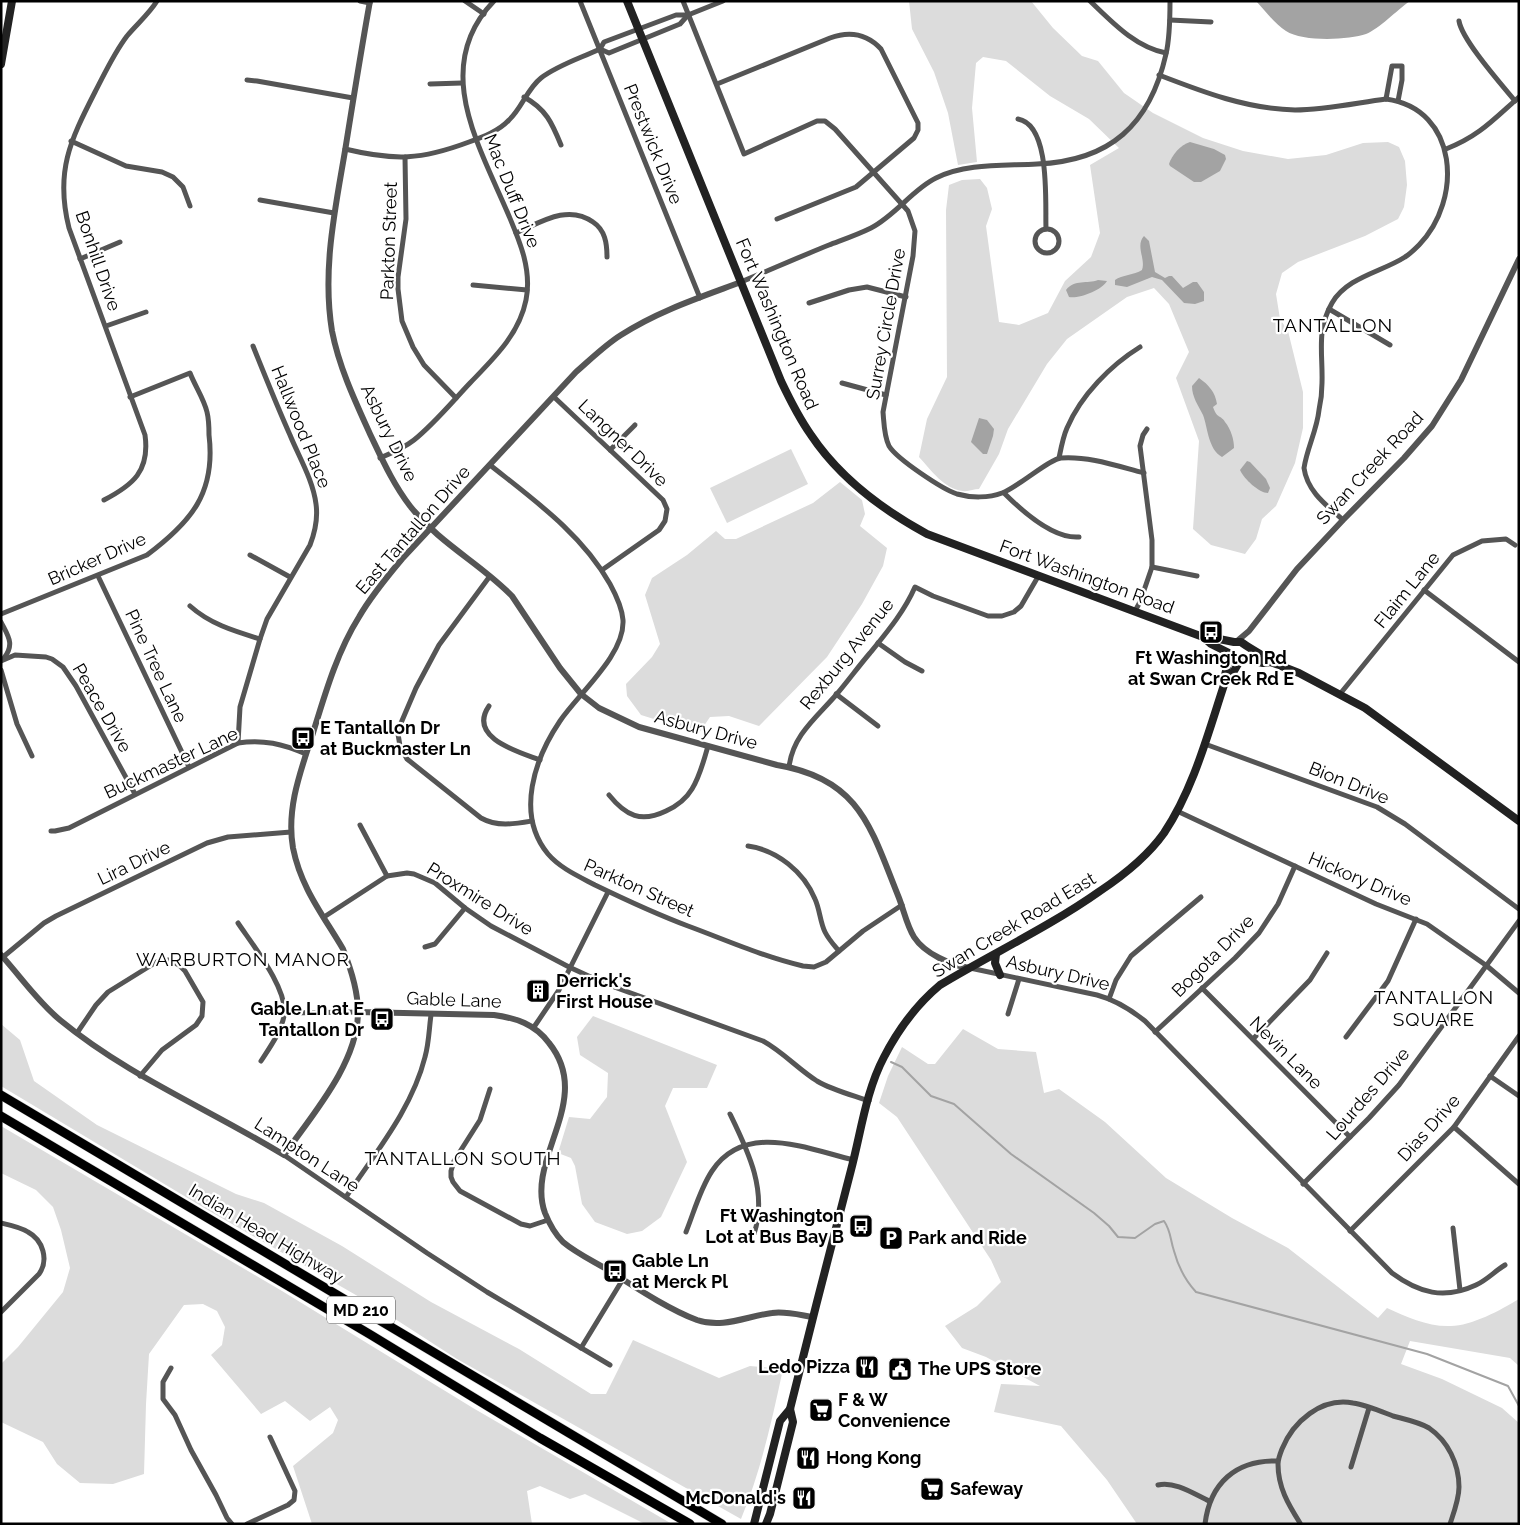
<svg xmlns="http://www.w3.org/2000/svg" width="1520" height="1525" font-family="Raleway,sans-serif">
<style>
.green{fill:#dcdcdc}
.water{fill:#a3a3a3}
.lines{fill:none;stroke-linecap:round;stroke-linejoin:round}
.stream{stroke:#a3a3a3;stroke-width:2}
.trunk-casing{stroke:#dbdbdb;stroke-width:10}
.minor{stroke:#555;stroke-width:5}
.tertiary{stroke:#555;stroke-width:6}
.secondary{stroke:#222;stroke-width:8}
.trunk{stroke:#000;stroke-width:9}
.labels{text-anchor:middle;stroke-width:4.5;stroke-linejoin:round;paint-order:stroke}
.shield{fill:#fff;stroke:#4c4c4c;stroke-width:1}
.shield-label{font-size:16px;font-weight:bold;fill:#000}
.street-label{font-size:18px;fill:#000;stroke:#fff}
.poi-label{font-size:18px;font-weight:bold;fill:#000;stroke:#fff;text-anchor:start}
.neighbourhood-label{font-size:19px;letter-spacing:1px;fill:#000;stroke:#fff}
</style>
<rect width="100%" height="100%" fill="#fff"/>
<g class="green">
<path d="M 909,1 L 1031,1 L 1053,28 L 1082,56 L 1098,61 L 1124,93 L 1153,113 L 1203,138 L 1243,151 L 1288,159 L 1326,155 L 1363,143 L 1388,142 L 1399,147 L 1405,161 L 1407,185 L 1404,207 L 1398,219 L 1365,236 L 1298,262 L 1282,273 L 1276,294 L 1280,319 L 1288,331 L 1303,392 L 1303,428 L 1295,463 L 1276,506 L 1262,519 L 1256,539 L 1245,554 L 1211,545 L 1193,529 L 1199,441 L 1176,378 L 1189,352 L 1169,304 L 1154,288 L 1127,297 L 1067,339 L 1047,364 L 1008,429 L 999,454 L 979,489 C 974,489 968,492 963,491 C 944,489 931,470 919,457 L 927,419 L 947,377 L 946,210 L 949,185 L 962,180 L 980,179 L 987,188 L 992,209 L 986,226 L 999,322 L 1019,325 L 1048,313 L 1065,281 L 1091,257 L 1100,233 L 1090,165 L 1119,148 L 1089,119 L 1050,96 L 1006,61 L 983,57 L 976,63 L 972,108 L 977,162 L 958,165 L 948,113 L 934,72 L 912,29 Z"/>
<polygon points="791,449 808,484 727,523 710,488"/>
<polygon points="840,482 862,500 865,514 860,526 887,548 883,566 862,604 827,657 759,726 729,716 710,717 699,733 641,715 627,696 626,684 652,657 660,644 645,595 652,578 687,555 716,531 725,539 736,539 813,503"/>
<polygon points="593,1016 717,1065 707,1088 673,1088 665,1106 687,1162 661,1217 642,1231 627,1234 595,1222 582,1204 575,1166 571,1158 558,1153 569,1117 590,1119 607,1097 608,1073 580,1055 577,1037"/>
<path d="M 1,1024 L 20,1040 L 34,1081 L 97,1125 L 236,1194 L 264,1203 L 342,1246 L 431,1302 L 519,1349 L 591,1394 L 606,1394 L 633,1340 L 719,1378 L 750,1366 L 783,1369 C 772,1420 761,1471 741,1519 L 457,1359 L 375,1306 L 206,1209 L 1,1086 Z"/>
<path d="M 963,1029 L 998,1049 L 1036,1052 L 1044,1093 L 1059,1089 L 1105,1122 L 1166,1178 L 1232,1218 L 1288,1248 L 1378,1318 L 1387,1308 C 1407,1317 1428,1327 1451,1326 C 1471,1326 1501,1310 1519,1299 L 1519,1366 L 1510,1358 L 1410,1341 L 1401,1364 L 1442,1379 L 1502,1408 L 1519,1423 L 1519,1524 L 1137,1524 L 1107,1480 L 1061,1426 L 994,1412 L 1001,1384 L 1040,1386 L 986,1357 L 962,1348 L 945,1326 L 977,1306 L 1001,1282 L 991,1260 L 897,1117 L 879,1103 L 888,1076 L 902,1047 L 928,1064 L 935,1064 Z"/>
<polygon points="1,1126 282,1291 473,1408 672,1524 645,1524 585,1494 570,1499 540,1486 527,1491 532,1524 312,1524 293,1466 333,1433 338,1420 330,1407 310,1421 285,1401 261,1414 211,1355 222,1345 225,1327 217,1311 203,1304 184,1305 149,1354 146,1404 144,1474 113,1484 80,1483 57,1464 43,1442 1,1422 1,1364 18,1347 63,1292 70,1268 61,1230 53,1207 36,1190 1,1173"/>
</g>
<g class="water">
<path d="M 1256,1 L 1410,1 C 1397,10 1379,29 1366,34 C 1349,40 1302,42 1286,31 C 1275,24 1266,12 1256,1 Z"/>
<path d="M 1190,142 L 1214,149 L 1225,155 L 1226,159 L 1220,171 L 1201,182 L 1194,182 L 1170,166 L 1169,164 C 1172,155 1180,145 1190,142 Z"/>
<path d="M 1144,236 L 1149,241 L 1155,272 L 1165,278 L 1169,276 L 1172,276 L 1183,288 L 1193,282 L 1197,282 L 1204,292 L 1204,301 L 1195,304 L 1184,303 L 1162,280 L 1152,277 L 1127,287 L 1115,285 L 1115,280 C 1122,275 1134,275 1142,270 C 1146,259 1135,246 1144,236 Z"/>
<path d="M 1098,280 L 1107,281 C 1102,290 1079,299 1069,297 L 1066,290 C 1075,279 1087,284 1098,280 Z"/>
<path d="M 1199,378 C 1209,385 1215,392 1217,404 L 1213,407 C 1217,419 1221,415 1225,422 C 1231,429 1234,440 1234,448 L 1222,457 C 1208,449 1208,428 1203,415 C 1198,405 1192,397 1192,386 Z"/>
<polygon points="979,418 987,420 994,429 993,436 987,454 983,454 971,442"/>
<path d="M 1247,461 L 1250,462 L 1266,479 L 1270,488 L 1268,493 C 1259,493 1244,479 1240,470 Z"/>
</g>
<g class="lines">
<path class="stream" d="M 891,1062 L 902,1067 L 931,1096 L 954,1104 L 1011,1154 L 1094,1213 L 1109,1226 L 1118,1237 L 1135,1238 L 1155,1224 L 1164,1221 C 1171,1231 1170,1239 1174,1251 C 1178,1266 1185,1280 1196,1292 L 1427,1354 L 1508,1386 L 1519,1406"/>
<g class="trunk-casing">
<g id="trunk">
<polyline points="1,1095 722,1524"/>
<polyline points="1,1116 371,1335 540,1438 690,1524"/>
</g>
</g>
<g class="minor">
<polyline points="360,1 370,3"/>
<polyline points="465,1 484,14"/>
<polyline points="580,1 700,298"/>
<path d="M 683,1 L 744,154 L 817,121 L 825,121 L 835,129 L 908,211 L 915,231 L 913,256 L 883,412 C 884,423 884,436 889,446 C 897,459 942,489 957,494 C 971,498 989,498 1002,493 C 1017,488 1049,459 1061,458 C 1089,456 1117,466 1144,473"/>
<path d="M 1090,1 C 1112,22 1135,47 1166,53"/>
<polyline points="1170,20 1211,22"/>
<path d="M 1459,21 C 1462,40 1501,84 1515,101"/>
<polyline points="600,49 604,42 676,15 688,15 723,1"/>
<polyline points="600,49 609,53 680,24 688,15"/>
<path d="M 1159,75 C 1203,92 1247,109 1295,110 C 1325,110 1356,103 1386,99 C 1459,109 1463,200 1419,245 C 1415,249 1410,254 1405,257 C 1382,272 1347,277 1332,303 C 1316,331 1323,353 1322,383 C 1322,392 1321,401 1319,410 C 1317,430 1307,448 1304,468 C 1307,491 1326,505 1343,520"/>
<polyline points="247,80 257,81 353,98"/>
<polyline points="430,84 462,83"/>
<path d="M 717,84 L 830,38 C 849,31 867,34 881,49 L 918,123 L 918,130 L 914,138 L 856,187 L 777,219"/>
<path d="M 524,97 C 546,109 552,123 561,145"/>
<polyline points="1386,99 1392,66 1402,66 1402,80 1398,101"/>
<path d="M 1018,119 C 1051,125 1045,203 1046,229"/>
<polyline points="71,141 126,166 162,172 173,177 183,187 190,206"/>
<path d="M 345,149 C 395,161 421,160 469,142 C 483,137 499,131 509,120 C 522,108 527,89 541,78 C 558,65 581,58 600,49"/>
<path d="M 1446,149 C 1479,136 1493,120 1519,97"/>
<polyline points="405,157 406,219 398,277 398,289 402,321 413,347 424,365 456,398"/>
<polyline points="260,200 334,213"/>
<circle cx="1047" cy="241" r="12"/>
<path d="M 516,233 C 541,222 568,204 593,222 C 605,230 607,243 607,257"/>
<polyline points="80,259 120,242"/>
<path d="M 741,282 C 770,270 799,257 829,245 C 842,240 857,235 871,228 C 896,215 913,189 936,178 C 966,163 1004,166 1037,164 C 1110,161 1150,125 1166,54 C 1170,37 1170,18 1170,1"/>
<polyline points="473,285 527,290"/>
<polyline points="809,303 849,290 867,287 906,297"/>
<polyline points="1329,309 1390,345"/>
<polyline points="106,326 146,312"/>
<polyline points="842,383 886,395"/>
<polyline points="554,397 663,500 667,509 665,521 659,530 602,570"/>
<polyline points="610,450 635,425"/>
<path d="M 380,458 C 392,453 404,448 414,440 C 434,424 452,402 470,383 C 493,359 519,335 526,300 C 532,270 520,242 509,216 C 480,147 430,67 494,1"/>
<path d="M 1059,458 C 1061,448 1063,437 1067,428 C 1081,395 1111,365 1140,347"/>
<path d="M 490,465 C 534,500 582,534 610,584 C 616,595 622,607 623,620 C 625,655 579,693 560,721 C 535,758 515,814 548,854 C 560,868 578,876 595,885 C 626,900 656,914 688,926 C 726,940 764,957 803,966 L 814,967 L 826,962 L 863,931 L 902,905"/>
<path d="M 1004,493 C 1022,511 1053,539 1079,537"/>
<path d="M 104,500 C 133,485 150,471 145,435 L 69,228 C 55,172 70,141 95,92 C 105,73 114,53 127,36 C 137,24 149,14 157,1"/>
<polyline points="250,555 290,577"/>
<polyline points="1152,567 1197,576"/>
<polyline points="98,576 189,767"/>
<path d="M 490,576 L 439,645 L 416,688 L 401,723 L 398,734 L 400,746 L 407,759 L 481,818 C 497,827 514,824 532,821"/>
<polyline points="1424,590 1519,662"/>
<path d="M 190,606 C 210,624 234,631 260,639"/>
<polyline points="1135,611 1140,602 1152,567 1152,540 1140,446 1143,435 1147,429"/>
<path d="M 1,614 L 147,555 C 191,522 216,493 209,435 C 209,428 209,420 207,412 C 204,399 195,386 190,373 L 130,397"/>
<path d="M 1,622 C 8,636 15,644 4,658"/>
<polyline points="878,643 905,662 922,671"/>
<polyline points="1,661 15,655 46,657 52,659 63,667 76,686 135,794"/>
<polyline points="1,670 17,724 32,756"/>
<polyline points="836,694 878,726"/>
<polyline points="1340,694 1453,555 1482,541 1506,539 1515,545"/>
<path d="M 489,706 C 467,738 519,752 540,760"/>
<path d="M 238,743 L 240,707 L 260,639 L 267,619 L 310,545 C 315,532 318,518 316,504 C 313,480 299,457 290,435 C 277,406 265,376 253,346"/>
<polyline points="1205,744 1377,807 1405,824 1519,909"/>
<path d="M 789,767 C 793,735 816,718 836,695 C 848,681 858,667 870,653 C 887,632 904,612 915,587 L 933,596 L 988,616 L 1002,616 L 1014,612 L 1021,606 L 1039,575"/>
<path d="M 609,795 C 626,816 641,823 666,811 C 677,806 686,799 692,789 C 700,776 704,760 708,746"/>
<polyline points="1177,811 1376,904 1427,924 1487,966 1519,993"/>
<polyline points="360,825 387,876"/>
<path d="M 51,831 L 55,831 L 69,828 L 238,743 C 263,739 283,744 306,754"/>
<path d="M 748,846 C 777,850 804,872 815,899 C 820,910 820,922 825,932 C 829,940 834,945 839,951"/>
<path d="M 324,917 L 387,876 L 407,873 L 414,874 L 435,883 L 465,908 L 491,926 L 569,967 L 606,984 L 763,1041 C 783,1052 798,1069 817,1081 C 832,1090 852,1095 869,1101"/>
<path d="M 238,923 C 252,944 289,990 284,1016 C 281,1032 270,1047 261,1061"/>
<polyline points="425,947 435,944 465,908"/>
<polyline points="3,957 44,923 56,916 207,843 228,837 291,832"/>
<path d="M 970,968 L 1097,995 C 1116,1000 1130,1009 1145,1021 L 1392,1273 C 1419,1293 1444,1300 1476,1285 C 1487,1280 1495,1271 1505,1265"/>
<polyline points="1202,988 1350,1137"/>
<polyline points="1109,999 1116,980 1131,956 1201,897"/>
<polyline points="285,1013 358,1012"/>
<polyline points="1008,1014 1019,979"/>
<polyline points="534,1027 559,990 608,892"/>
<polyline points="1155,1032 1235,958 1259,933 1278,904 1295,866"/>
<polyline points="77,1033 96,1005 108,992 158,961 169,960 179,965 185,971 203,1002 202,1016 196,1025 162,1050 140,1076"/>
<polyline points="1346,1037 1388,981 1416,919"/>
<polyline points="1253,1039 1310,980 1327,953"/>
<polyline points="1490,1076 1519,1096"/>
<polyline points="490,1089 480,1120 454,1161 451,1171 451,1177 453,1182 460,1191 521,1224 530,1226 548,1220"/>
<path d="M 730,1114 C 748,1151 768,1191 754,1234"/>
<polyline points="1454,1127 1519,1184"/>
<polyline points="284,1155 427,1253 487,1292 610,1365"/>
<polyline points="1303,1184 1369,1118 1399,1085 1519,921"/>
<path d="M 346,1197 C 375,1153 412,1109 425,1057 C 429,1043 429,1029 431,1015"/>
<path d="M 1,1223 C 10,1225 20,1227 28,1232 C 43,1240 49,1260 39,1274 L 1,1312"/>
<polyline points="1453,1228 1460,1290"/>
<polyline points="1350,1231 1454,1127 1519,1036"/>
<path d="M 686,1232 C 694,1212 700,1189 712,1171 C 745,1121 807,1149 854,1160"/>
<polyline points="581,1348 623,1279"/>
<polyline points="171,1368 163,1382 163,1399 175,1415 191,1450 216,1495 227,1518 232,1524"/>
<polyline points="1351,1467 1369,1408"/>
<path d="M 1158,1485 C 1175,1481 1194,1494 1209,1501"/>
<path d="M 1300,1523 C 1288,1504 1278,1487 1278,1464 C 1278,1459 1280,1454 1282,1449 C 1293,1422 1321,1397 1353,1403 C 1366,1405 1380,1411 1393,1416 C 1404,1419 1419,1422 1429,1428 C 1448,1441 1459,1464 1459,1487 C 1459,1499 1454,1512 1450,1524"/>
<polyline points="247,1524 288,1505 294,1500 295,1491 270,1437"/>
<path d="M 1205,1524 C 1210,1483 1236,1460 1277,1461"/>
</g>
<g class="tertiary">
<path d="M 370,1 C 361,51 353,101 345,151 C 335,210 322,270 332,331 C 339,367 355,401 370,434 C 382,459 393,484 410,506 C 440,544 480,563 512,596 L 560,668 L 581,694 L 599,708 L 639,727 L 777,765 C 861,779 871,829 899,898 C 904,911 907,926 914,937 C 925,954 951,965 969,968"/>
<polyline points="1236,642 1249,631 1297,569 1343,520 1404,458 1432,426 1461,380 1519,259"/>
<path d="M 1,955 C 21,977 37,1001 60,1020 C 128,1076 209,1109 284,1155 C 312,1115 358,1063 358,1012 C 358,990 351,969 343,949 C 323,915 301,888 293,848 C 286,808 301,770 313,733 C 325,694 337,652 359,617 C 371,596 386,578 402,559 L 576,372 C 591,359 605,345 621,335 C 658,311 701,297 741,282"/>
<path d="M 358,1012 L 494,1015 C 516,1018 535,1024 549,1043 C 595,1100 525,1158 545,1213 C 549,1223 555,1234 563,1242 C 576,1253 593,1261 608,1270 C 635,1287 668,1309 697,1320 C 723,1329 747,1316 772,1313 C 785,1311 800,1315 813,1317"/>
</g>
<g class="secondary">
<path d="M 627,1 L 781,381 C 790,400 799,418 811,435 C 839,477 883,510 927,534 L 1203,637 L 1214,638 L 1234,642 L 1241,642 C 1250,649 1262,654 1271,662"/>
<polyline points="1,64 12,1"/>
<polyline points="1203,637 1211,644 1229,653"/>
<polyline points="1243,658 1263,663 1271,662 1299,673 1365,708 1519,821"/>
<polyline points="1225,682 1231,676 1241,659"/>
<polyline points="996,954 995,963 1000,975"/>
<polyline points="754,1524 780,1421 790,1409"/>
<path d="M 766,1524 L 770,1514 L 793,1422 L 790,1409 C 810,1329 830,1250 851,1170 C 861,1132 866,1091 884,1057 C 898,1030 916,1005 940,985 C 993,953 1049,927 1100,891 C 1124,875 1147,857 1164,833 C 1194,788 1208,733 1225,682 L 1225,675 L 1230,655"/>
</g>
<use href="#trunk" class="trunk"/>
</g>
<defs>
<g id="bus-square" transform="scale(1.25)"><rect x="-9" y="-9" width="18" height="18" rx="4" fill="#000" stroke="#fff"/><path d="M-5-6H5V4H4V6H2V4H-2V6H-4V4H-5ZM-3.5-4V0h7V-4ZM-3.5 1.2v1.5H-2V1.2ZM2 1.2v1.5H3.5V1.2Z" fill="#fff"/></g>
<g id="building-square" transform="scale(1.25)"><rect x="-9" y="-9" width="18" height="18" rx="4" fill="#000" stroke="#fff"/><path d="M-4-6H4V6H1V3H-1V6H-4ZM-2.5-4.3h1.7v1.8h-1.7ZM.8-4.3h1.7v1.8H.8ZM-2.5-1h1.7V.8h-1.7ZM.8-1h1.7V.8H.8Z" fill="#fff"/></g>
<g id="parking-square" transform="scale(1.25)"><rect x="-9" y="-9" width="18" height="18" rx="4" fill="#000" stroke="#fff"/><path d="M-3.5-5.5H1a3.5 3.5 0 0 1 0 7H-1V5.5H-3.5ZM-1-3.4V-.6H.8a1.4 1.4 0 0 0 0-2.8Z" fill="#fff"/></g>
<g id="restaurant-square" transform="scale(1.25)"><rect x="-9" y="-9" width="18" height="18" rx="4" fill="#000" stroke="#fff"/><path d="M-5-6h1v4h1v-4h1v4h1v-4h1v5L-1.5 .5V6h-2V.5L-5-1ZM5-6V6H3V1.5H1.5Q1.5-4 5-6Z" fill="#fff"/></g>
<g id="civic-square" transform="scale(1.25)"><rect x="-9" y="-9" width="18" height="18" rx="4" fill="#000" stroke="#fff"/><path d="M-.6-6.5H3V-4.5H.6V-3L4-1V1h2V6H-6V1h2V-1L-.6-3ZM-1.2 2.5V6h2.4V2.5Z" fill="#fff"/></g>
<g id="supermarket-square" transform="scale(1.25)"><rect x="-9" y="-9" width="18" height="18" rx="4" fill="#000" stroke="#fff"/><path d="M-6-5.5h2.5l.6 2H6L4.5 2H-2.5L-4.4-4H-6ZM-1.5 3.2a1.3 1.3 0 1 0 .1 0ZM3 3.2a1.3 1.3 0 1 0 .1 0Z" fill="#fff"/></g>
</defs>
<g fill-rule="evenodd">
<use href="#bus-square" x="1211" y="632"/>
<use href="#bus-square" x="303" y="738"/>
<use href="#building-square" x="538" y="991"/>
<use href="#bus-square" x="382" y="1019"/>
<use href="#bus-square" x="861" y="1226"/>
<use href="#parking-square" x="891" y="1238"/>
<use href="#bus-square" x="615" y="1271"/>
<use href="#restaurant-square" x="867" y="1367"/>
<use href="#civic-square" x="900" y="1369"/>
<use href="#supermarket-square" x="821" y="1410"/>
<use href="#restaurant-square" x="808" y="1458"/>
<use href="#supermarket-square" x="932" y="1489"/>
<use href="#restaurant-square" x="804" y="1498"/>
</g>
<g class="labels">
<rect class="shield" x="327" y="1296.5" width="68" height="27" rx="4"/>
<g class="shield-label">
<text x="361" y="1316">MD 210</text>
</g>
<g class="street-label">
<text transform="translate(653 144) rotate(68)" y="6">Prestwick Drive</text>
<text transform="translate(512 191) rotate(68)" y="6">Mac Duff Drive</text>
<text transform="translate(389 241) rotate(-88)" y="6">Parkton Street</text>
<text transform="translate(98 261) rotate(71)" y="6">Bonhill Drive</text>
<text transform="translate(777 324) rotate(67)" y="6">Fort Washington Road</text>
<text transform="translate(886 324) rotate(-80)" y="6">Surrey Circle Drive</text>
<text transform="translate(301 427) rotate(68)" y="6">Hallwood Place</text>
<text transform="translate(389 433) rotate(64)" y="6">Asbury Drive</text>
<text transform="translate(623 443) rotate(44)" y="6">Langner Drive</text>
<text transform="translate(1370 468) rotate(-47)" y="6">Swan Creek Road</text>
<text transform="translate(413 530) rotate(-49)" y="6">East Tantallon Drive</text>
<text transform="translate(97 559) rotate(-24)" y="6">Bricker Drive</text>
<text transform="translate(1087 577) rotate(20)" y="6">Fort Washington Road</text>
<text transform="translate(1407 590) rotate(-51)" y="6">Flaim Lane</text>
<text transform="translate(847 654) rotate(-51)" y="6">Rexburg Avenue</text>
<text transform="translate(156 666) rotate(65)" y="6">Pine Tree Lane</text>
<text transform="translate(102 708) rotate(60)" y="6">Peace Drive</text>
<text transform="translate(706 730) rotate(15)" y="6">Asbury Drive</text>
<text transform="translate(171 763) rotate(-25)" y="6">Buckmaster Lane</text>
<text transform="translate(1349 783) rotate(22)" y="6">Bion Drive</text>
<text transform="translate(134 863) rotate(-26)" y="6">Lira Drive</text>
<text transform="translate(1360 879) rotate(23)" y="6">Hickory Drive</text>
<text transform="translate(639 888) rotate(24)" y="6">Parkton Street</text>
<text transform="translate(480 899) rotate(32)" y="6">Proxmire Drive</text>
<text transform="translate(1014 925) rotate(-31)" y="6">Swan Creek Road East</text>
<text transform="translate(1213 956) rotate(-45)" y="6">Bogota Drive</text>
<text transform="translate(1058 973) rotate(13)" y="6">Asbury Drive</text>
<text transform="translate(454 1000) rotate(2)" y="6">Gable Lane</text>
<text transform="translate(1286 1053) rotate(45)" y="6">Nevin Lane</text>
<text transform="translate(1368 1094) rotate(-49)" y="6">Lourdes Drive</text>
<text transform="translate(1429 1128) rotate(-48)" y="6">Dias Drive</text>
<text transform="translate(307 1155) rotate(33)" y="6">Lampton Lane</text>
<text transform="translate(266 1234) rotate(31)" y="6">Indian Head Highway</text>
</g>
<g class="poi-label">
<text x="1211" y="664" text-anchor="middle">Ft Washington Rd<tspan x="1211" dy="21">at Swan Creek Rd E</tspan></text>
<text x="320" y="734">E Tantallon Dr<tspan x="320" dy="21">at Buckmaster Ln</tspan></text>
<text x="556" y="987">Derrick's<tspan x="556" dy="21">First House</tspan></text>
<text x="364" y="1015" text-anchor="end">Gable Ln at E<tspan x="364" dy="21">Tantallon Dr</tspan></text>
<text x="844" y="1222" text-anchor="end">Ft Washington<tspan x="844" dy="21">Lot at Bus Bay B</tspan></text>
<text x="908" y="1244">Park and Ride</text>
<text x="632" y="1267">Gable Ln<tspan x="632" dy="21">at Merck Pl</tspan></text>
<text x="850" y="1373" text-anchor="end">Ledo Pizza</text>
<text x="918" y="1375">The UPS Store</text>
<text x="838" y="1406">F &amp; W<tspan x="838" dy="21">Convenience</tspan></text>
<text x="826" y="1464">Hong Kong</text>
<text x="950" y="1495">Safeway</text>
<text x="786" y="1504" text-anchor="end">McDonald's</text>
</g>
<g class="neighbourhood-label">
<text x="1333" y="332">TANTALLON</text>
<text x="243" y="966">WARBURTON MANOR</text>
<text x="1434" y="1004">TANTALLON<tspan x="1434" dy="22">SQUARE</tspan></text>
<text x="463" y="1165">TANTALLON SOUTH</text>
</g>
</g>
<rect width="1520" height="1525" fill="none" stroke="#000000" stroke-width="5"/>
</svg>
